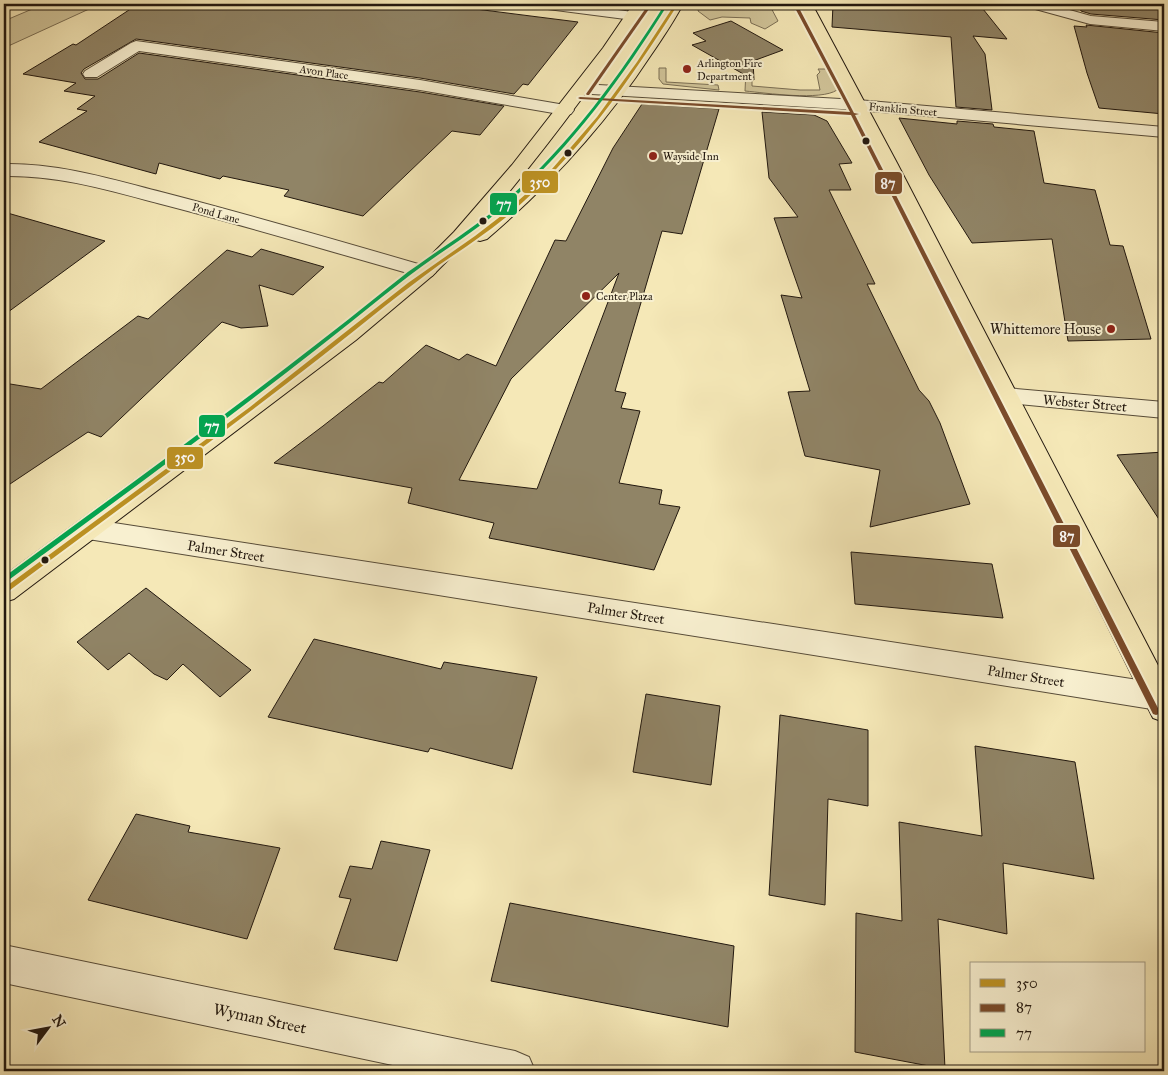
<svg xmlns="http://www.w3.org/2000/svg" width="1168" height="1075" font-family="'IM FELL Great Primer',serif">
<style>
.green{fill:#d1c59a;stroke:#7a6e54}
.building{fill:#908466;stroke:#22180f;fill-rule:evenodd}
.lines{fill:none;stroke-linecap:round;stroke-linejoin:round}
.minor-casing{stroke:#574c39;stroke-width:2}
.primary-casing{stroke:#22180f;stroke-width:2}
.trunk-casing{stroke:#22180f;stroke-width:2}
.minor{fill:#f8f0d0;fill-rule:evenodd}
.primary{fill:#f5e8b7;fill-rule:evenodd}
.trunk{fill:#f5e8b7;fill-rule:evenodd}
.bus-1-casing{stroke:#f8f0d0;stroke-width:4}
.bus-2-casing{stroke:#f8f0d0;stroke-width:4}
.bus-3-casing{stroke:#f8f0d0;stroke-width:4}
.bus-1{fill:#bd9223;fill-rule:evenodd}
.bus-2{fill:#7a4b2a;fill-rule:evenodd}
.bus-3{fill:#00a651;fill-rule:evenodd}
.poi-dot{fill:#8f2418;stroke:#f8f0d0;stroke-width:2}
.bus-dot{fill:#22180f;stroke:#f8f0d0;stroke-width:2}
.labels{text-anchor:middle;stroke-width:4;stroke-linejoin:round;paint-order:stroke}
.far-poi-label{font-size:11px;fill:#22180f;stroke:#f8f0d0;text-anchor:start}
.far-street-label{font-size:11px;fill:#22180f;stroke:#f8f0d0}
.poi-label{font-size:14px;fill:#22180f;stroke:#f8f0d0;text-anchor:end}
.street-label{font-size:14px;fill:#22180f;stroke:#f8f0d0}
.near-street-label{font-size:16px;fill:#22180f;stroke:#f8f0d0}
.line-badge{stroke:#f8f0d0;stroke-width:2}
.badge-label{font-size:14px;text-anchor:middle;font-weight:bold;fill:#fff}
</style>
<rect width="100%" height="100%" fill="#f5e8b7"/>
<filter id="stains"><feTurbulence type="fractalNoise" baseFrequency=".004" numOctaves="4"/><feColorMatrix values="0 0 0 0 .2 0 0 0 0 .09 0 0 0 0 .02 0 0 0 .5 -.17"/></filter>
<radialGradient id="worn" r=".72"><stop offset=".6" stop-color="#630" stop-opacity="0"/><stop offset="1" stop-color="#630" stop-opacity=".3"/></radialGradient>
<g class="green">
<polygon points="44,4 100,4 4,48 4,21"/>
<polygon points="700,4 769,4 778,21 765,29 751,23 750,18 722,17 710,20 698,11"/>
<polygon points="659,68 666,68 666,82 718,85 719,90 663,84 659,79"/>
<path d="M 818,69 L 827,69 L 837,90 C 821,101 766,93 745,91 L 746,70 L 752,70 L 752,86 L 800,90 L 820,90 L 817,75 L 820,72 Z"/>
</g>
<g class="building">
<polygon points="138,4 436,4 578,22 528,85 523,84 514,94 420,78 136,39 84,69 81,73 85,79 98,79 139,53 420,92 504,106 480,135 452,131 363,216 284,196 289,190 223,176 220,179 159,163 156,174 39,142 87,111 77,109 95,96 64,91 76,83 23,74 73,44 76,45"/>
<polygon points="833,4 979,4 1007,39 973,36 985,54 992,110 956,107 951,37 832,27"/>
<polygon points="1078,4 1164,4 1164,20 1091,14 1081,11"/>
<polygon points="731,21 783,50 753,61 754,80 692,45 706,41 693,33"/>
<polygon points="1086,25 1164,33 1164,114 1099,108 1087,73 1074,26 1087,27"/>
<path d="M 642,104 L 719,109 L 682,234 L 662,231 L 615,391 L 626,393 L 621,408 L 640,411 L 619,483 L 662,490 L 659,504 L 680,507 L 654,570 L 489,538 L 494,523 L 408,503 L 412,488 L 274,463 L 323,426 L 379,382 L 383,383 L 426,345 L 459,360 L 467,354 L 496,366 L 555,240 L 566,241 L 613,148 ZM 619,273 L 537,489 L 459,480 L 511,379 Z"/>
<polygon points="762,112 814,115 827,121 852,163 839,164 851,190 829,190 875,284 867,284 919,390 929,401 940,423 970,504 870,527 880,470 805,456 788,392 810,391 781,295 802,298 774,218 798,217 769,178"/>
<polygon points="899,118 957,124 957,121 993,124 994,127 1034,131 1044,183 1095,190 1110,245 1123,246 1151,339 1068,341 1052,239 972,243 929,175"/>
<polygon points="4,212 105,241 4,315"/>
<polygon points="261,249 324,267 293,295 259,285 268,326 241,328 222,322 101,437 88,432 4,488 4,383 41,389 138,316 148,319 227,250 252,257"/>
<polygon points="1164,452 1164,527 1117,455"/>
<polygon points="851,552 992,564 1003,618 855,604"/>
<polygon points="146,588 251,670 220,697 183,664 167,680 154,674 129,653 108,670 77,642"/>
<polygon points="314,639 441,669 444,662 537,677 512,769 430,748 428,752 268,717"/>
<polygon points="646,694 720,706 711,785 633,772"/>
<polygon points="780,715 868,730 868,806 828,799 825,905 769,895"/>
<polygon points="975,746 1075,762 1094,879 1003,863 1007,934 938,919 945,1069 855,1052 856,913 902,921 899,822 982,836"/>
<polygon points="136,814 190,826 188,832 280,848 247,939 88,900"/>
<polygon points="381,841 430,850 397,961 334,949 351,899 339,897 350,866 372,869"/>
<polygon points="510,903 734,946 728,1027 491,981"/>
</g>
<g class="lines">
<g class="minor-casing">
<g id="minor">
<polygon points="533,4 572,4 633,12 638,13 640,16 638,19 633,20 540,8 535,7"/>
<polygon points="1026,4 1048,4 1091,16 1164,22 1164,31 1090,24 1028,7"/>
<polygon points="136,41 420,80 565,105 571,106 574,110 571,114 565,115 420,90 139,51 97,77 85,77 83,74 85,71 131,43"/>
<polygon points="581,84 858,100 1164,127 1164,137 858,110 575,93 573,89 575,85"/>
<path d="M 4,164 C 59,163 111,179 165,193 C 254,216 343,242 432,268 L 436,272 L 432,276 L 425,278 L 418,276 C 332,252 247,226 161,204 C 108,190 58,175 4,176 Z"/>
<polygon points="1006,388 1164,402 1164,418 997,402 994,396 997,390"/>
<polygon points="88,519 1164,684 1164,711 88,539 78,536 74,529 78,522"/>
<polygon points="4,945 515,1051 529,1057 535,1071 421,1071 4,983"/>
</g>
</g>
<g class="primary-casing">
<polygon id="primary" points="798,4 812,4 897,163 1164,677 1164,722 1153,718 879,163"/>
</g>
<g class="trunk-casing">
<path id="trunk" d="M 633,4 L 647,4 C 598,80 543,152 485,221 C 559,159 617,85 669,4 L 683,4 C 674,21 662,39 651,55 C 605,125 550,185 487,239 L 480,241 L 473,239 L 471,237 L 432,276 L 356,340 L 14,599 L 4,602 L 4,576 L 340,330 L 418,268 L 454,232 L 512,165 L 603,48 Z"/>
</g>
<use href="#minor" class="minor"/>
<use href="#primary" class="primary"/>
<use href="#trunk" class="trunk"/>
<g class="bus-1-casing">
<path id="bus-1" d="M 675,4 L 678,4 C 629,82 576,158 505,218 C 484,235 461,250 439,265 C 421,278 403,292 385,306 C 262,406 133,498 6,593 L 4,594 L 4,588 L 250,407 L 408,283 L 475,236 L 501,216 L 527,193 L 552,169 L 597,117 L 637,62 Z"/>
</g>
<g class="bus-2-casing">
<g id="bus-2">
<polygon points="797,7 799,8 854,113 859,114 855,115 1159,710 1160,712 1159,714 1156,715 1153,714 851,115 580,99 578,98 580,97 850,112 795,8"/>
<polygon points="646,8 649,9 589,95 587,95 586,94"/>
</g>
</g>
<g class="bus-3-casing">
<path id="bus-3" d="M 665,4 L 668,4 C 621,80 568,152 500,210 C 475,231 447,248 421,267 C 407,277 395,287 382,297 C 260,396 133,488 6,582 L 4,582 L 4,577 C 130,484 257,393 379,295 C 392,285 404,274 418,265 C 444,246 472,229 497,208 C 566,150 617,80 665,4 Z"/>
</g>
<use href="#bus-1" class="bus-1"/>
<use href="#bus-2" class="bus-2"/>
<use href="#bus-3" class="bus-3"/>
</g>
<g class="poi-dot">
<circle cx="687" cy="69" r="5"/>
<circle cx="653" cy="156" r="5"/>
<circle cx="586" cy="296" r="5"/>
<circle cx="1111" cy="329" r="5"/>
</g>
<g class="bus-dot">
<circle cx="866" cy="141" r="4.5"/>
<circle cx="568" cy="153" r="4.5"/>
<circle cx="483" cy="221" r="4.5"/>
<circle cx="45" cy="560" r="4.5"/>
</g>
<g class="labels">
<g class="far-poi-label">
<text x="697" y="67">Arlington Fire<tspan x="697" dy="13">Department</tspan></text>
<text x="663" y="160">Wayside Inn</text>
<text x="596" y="300">Center Plaza</text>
</g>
<g class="far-street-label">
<text transform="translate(324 72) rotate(8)" y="4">Avon Place</text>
<text transform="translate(903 109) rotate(5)" y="4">Franklin Street</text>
<text transform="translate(216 213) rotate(16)" y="4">Pond Lane</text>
</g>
<g class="poi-label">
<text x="1101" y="334">Whittemore House</text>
</g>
<g class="street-label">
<text transform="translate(1085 403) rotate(5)" y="5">Webster Street</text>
<text transform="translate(226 551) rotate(9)" y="5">Palmer Street</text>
<text transform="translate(626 613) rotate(9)" y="5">Palmer Street</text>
<text transform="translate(1026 676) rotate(9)" y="5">Palmer Street</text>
</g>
<g class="near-street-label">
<text transform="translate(260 1018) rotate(12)" y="6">Wyman Street</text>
</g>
</g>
<g class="line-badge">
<rect x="521" y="170" width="38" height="24" rx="5" fill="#bd9223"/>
<rect x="874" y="171" width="29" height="24" rx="5" fill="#7a4b2a"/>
<rect x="489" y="192" width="29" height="24" rx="5" fill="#00a651"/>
<rect x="198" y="414" width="28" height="24" rx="5" fill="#00a651"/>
<rect x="166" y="446" width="38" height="24" rx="5" fill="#bd9223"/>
<rect x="1052" y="524" width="29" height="24" rx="5" fill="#7a4b2a"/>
</g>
<g class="badge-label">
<text x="540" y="187">350</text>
<text x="888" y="188">87</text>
<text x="504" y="209">77</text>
<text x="212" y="431">77</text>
<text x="185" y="462">350</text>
<text x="1067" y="541">87</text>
</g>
<rect width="1168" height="1075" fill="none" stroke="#f5e8b7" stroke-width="20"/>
<rect x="5" y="5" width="1158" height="1065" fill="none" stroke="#22180f" stroke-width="2.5"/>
<rect x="10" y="10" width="1148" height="1055" fill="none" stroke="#22180f"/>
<rect x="970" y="962" width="175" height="90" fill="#f8f0d0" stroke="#a29a83"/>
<rect x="980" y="979" width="25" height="8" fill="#bd9223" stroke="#a29a83"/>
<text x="1016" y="988" font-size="15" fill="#22180f">350</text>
<rect x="980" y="1004" width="25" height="8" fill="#7a4b2a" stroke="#a29a83"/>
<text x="1016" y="1012" font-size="15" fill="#22180f">87</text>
<rect x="980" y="1029" width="25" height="8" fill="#00a651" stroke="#a29a83"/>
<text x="1016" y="1038" font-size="15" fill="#22180f">77</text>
<g transform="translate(48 1028) rotate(58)" stroke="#f8f0d0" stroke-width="4" paint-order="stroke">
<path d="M0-4L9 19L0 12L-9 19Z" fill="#22180f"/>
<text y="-8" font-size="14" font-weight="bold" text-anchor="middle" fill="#22180f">N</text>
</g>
<rect width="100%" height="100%" filter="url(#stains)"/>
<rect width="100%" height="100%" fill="url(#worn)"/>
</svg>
